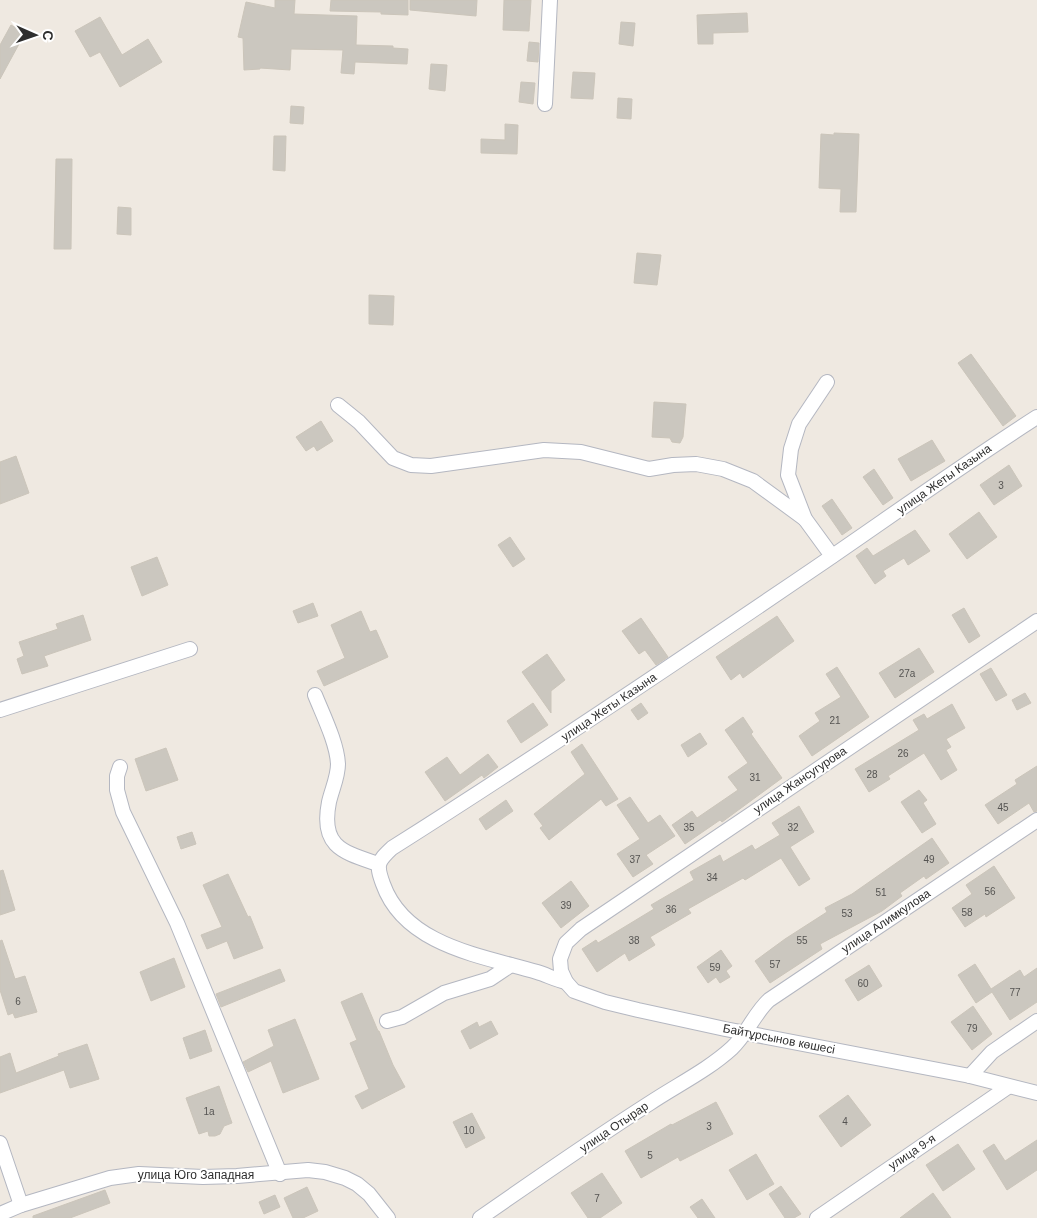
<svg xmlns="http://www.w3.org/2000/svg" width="1037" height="1218" font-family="Helvetica,sans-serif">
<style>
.building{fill:#cbc7bf;stroke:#cbc5ba}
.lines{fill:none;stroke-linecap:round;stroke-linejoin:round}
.minor-casing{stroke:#b4b7c1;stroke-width:16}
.minor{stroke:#fff;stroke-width:14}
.labels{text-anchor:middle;stroke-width:4;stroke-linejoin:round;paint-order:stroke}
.number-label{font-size:10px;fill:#555452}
.street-label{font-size:12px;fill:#2e2e2e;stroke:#fff}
</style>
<rect width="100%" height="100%" fill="#efe9e1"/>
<g class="building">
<polygon points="275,0 295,0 294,14 357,16 356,45 393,46 393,48 408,49 407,64 355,62 354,74 341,73 343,50 291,49 290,70 260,68 260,69 244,70 243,38 238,37 246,2 275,8"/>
<polygon points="331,0 408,0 408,15 381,14 381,12 330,11"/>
<polygon points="410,0 477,0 476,16 410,10"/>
<polygon points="504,0 531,0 529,31 503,30"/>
<polygon points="747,13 748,32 713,33 713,44 698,44 697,15"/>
<polygon points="100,17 122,55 148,39 162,62 120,87 100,52 90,57 75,31"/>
<polygon points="621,22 635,23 633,46 619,44"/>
<polygon points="11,25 25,33 0,79 0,45"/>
<polygon points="529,42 539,43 538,62 527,61"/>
<polygon points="431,64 447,65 445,91 429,89"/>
<polygon points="573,72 595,73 593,99 571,98"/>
<polygon points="521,82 535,83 533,104 519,102"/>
<polygon points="618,98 632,99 631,119 617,118"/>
<polygon points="291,106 304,107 303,124 290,123"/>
<polygon points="505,124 518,125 517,154 481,153 481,139 505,140"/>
<polygon points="834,133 859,134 856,212 840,212 841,189 819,188 821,134 834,135"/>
<polygon points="274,136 286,136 285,171 273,170"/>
<polygon points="56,159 72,159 71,249 54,249"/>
<polygon points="118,207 131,208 131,235 117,234"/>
<polygon points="637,253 661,255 657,285 634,283"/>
<polygon points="369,295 394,296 393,325 369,324"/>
<polygon points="971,354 1016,416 1003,426 958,363"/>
<polygon points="654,402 686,404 683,437 680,443 672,442 670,438 652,437"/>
<polygon points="321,421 333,441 317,451 314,446 306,451 296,437"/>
<polygon points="932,440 945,461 911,481 898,459"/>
<polygon points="16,456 29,493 0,504 0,462"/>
<polygon points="1009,465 1022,486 994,505 980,485"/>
<polygon points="874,469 893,498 883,505 863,477"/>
<polygon points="832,499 852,528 842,535 822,506"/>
<polygon points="979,512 997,537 967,559 949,534"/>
<polygon points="915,530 930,551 908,565 904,558 883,571 886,576 875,584 856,556 867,548 873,556"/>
<polygon points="510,537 525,559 513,567 498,545"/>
<polygon points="157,557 168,585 142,596 131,567"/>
<polygon points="313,603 318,616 298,623 293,611"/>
<polygon points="964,608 980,636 969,643 952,615"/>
<polygon points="361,611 370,632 376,630 388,657 324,686 317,671 345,658 331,625"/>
<polygon points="83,615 91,640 44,656 48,666 22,674 17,659 24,656 19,642 58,629 56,624"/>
<polygon points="777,616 794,641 743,678 740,673 731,680 716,657"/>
<polygon points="641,618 668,657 656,665 645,650 639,654 622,631"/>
<polygon points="919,648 934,672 895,698 879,673"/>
<polygon points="547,654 565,680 551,691 551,713 522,672"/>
<polygon points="837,667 869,717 812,756 799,736 820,721 815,713 841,697 826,674"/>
<polygon points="991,668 1007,695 996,701 980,674"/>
<polygon points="1025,693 1031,703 1017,710 1012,700"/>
<polygon points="533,703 548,725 521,743 507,721"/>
<polygon points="641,703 648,713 638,720 631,710"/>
<polygon points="952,704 965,728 946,739 951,747 946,750 957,770 941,780 924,753 888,776 890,779 869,792 855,769 919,730 913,720 924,714 927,719"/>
<polygon points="743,717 753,732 751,734 782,778 722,822 720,820 685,844 672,825 692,811 697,818 738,790 728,777 748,763 725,730"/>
<polygon points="700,733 707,744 688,757 681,745"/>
<polygon points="582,744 618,799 606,806 601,799 549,840 540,828 543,826 534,814 585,774 571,752"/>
<polygon points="166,748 178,780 146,791 135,759"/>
<polygon points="488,754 498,767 484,778 482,775 445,801 425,772 447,757 460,775"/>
<polygon points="1037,766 1037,811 1034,812 1029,803 998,824 985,805 1017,784 1015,780"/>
<polygon points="919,790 927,800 923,803 936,824 922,833 901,802"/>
<polygon points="630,797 648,823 660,815 675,836 646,855 653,864 633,877 617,854 640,839 617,805"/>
<polygon points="506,800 513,811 486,830 479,819"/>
<polygon points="799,806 814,832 790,847 810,879 799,886 781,858 745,880 743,878 688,909 691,913 650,937 655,945 629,961 625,953 597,972 582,949 596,940 598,943 654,909 651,905 694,880 690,872 720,855 723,862 752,845 755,850 780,835 772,823"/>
<polygon points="192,832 196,844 181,849 177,837"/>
<polygon points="932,838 949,863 926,879 924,876 900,893 902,896 882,911 820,944 822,949 770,983 755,961 785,939 827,912 825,908 852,894"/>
<polygon points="994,866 1015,898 986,917 985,914 965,927 952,908 972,894 966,885"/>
<polygon points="3,870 15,910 0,915 0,871"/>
<polygon points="228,874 248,917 250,916 263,948 234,959 227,941 207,949 201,935 222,927 203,885"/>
<polygon points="571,881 589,906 561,928 542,903"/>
<polygon points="2,940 15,979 25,976 37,1012 15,1018 13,1013 8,1015 0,990 0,941"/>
<polygon points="721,950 732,966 726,971 730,977 720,983 716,977 708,983 697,967"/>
<polygon points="174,958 185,987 151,1001 140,972"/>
<polygon points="975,964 991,989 1020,970 1024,977 1037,968 1037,1002 1010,1020 992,992 976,1003 958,975"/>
<polygon points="869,965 882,986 858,1001 845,980"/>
<polygon points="280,969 285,981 221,1007 216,994"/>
<polygon points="362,993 378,1031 379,1031 393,1065 405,1087 362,1109 355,1096 369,1089 350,1043 357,1040 341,1002"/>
<polygon points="973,1006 992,1034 972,1050 951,1022"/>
<polygon points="295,1019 319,1079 283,1093 271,1061 248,1072 243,1062 274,1046 268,1030"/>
<polygon points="491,1021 498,1034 470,1049 461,1031 477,1022 479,1027"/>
<polygon points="205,1030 212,1051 190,1059 183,1038"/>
<polygon points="87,1044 99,1079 70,1088 64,1070 0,1093 0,1057 10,1053 16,1073 59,1056 58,1054"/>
<polygon points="219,1086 232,1123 224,1126 220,1134 215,1136 209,1136 208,1131 199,1134 186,1098"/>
<polygon points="848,1095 871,1125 841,1147 819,1116"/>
<polygon points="716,1102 733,1134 680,1161 678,1157 641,1178 625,1151 671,1124 672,1125"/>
<polygon points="472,1113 485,1138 466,1148 453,1122"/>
<polygon points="1037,1140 1037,1170 1007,1190 983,1151 994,1144 1005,1161"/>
<polygon points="958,1144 975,1169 943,1191 926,1165"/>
<polygon points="756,1154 774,1184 747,1200 729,1170"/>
<polygon points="602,1173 622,1203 600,1218 588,1218 571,1193"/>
<polygon points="781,1186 801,1214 794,1218 785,1218 769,1194"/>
<polygon points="307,1187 318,1211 303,1218 293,1218 284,1198"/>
<polygon points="105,1190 110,1203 70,1218 33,1218 33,1216"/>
<polygon points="933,1193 951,1218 900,1218"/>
<polygon points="275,1195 280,1207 264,1214 259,1202"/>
<polygon points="702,1199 715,1218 698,1218 690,1207"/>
</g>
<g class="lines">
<g class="minor-casing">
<g id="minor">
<polyline points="545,104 550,0"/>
<polyline points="827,382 799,424 791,449 788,475 805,519 832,556"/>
<polyline points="338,405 359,422 393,458 411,465 431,466 544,450 581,452 649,469 673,465 696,464 723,469 753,481 805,519"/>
<polyline points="1037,621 581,929 566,943 560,959 561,971 566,982 574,991 605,1002 638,1010 725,1029 970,1076 1037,1093"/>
<path d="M 315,695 C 323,715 337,743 338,764 C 338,777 332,789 329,802 C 320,847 343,852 378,864"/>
<polyline points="0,710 190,649"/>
<polyline points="120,767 117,776 117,790 123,812 177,923 280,1174"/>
<path d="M 566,982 C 556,980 547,975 537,972 C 483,956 405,946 383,884 C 376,865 377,862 392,848 C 536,757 677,662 818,566 C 891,516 962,465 1037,417"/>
<polyline points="387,1021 402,1017 444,993 490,979 511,965"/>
<polyline points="970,1076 992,1052 1037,1021"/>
<polyline points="0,1143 21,1205"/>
<polyline points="0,1214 21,1205 110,1178 139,1174 203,1177 237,1176 308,1170 325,1172 345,1178 357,1184 369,1194 388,1218"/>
<path d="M 480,1218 C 536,1179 592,1140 650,1103 C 677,1085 708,1070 732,1048 C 747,1034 754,1014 769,1000 L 1037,820"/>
<polyline points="817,1218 1008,1087"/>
</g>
</g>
<use href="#minor" class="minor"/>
</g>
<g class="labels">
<g class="number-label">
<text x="1001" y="489">3</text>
<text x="907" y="677">27а</text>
<text x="835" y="724">21</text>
<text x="903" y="757">26</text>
<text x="872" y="778">28</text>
<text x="755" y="781">31</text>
<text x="1003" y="811">45</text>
<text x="689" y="831">35</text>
<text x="793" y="831">32</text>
<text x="635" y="863">37</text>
<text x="929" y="863">49</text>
<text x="712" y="881">34</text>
<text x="990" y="895">56</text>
<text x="881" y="896">51</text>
<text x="566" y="909">39</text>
<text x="671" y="913">36</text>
<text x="967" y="916">58</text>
<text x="847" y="917">53</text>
<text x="634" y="944">38</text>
<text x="802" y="944">55</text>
<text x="775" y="968">57</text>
<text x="715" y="971">59</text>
<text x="863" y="987">60</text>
<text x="1015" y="996">77</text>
<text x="18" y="1005">6</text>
<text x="972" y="1032">79</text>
<text x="209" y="1115">1а</text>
<text x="845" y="1125">4</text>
<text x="709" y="1130">3</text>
<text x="469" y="1134">10</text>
<text x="650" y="1159">5</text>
<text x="597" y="1202">7</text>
</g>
<g class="street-label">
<text transform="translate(944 479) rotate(-35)" y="4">улица Жеты Казына</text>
<text transform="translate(609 707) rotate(-34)" y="4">улица Жеты Казына</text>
<text transform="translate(800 780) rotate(-34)" y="4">улица Жансугурова</text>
<text transform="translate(886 921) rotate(-34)" y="4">улица Алимкулова</text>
<text transform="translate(779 1039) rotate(11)" y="4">Байтұрсынов көшесі</text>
<text transform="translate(614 1127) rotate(-34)" y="4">улица Отырар</text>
<text transform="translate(912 1152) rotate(-34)" y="4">улица 9-я</text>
<text x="196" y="1179">улица Юго Западная</text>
</g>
</g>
<g transform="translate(35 35) rotate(92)" stroke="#ffffff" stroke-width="4" paint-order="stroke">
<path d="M0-4L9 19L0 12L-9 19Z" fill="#2e2e2e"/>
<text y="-8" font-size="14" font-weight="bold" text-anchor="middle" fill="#2e2e2e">С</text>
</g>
</svg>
